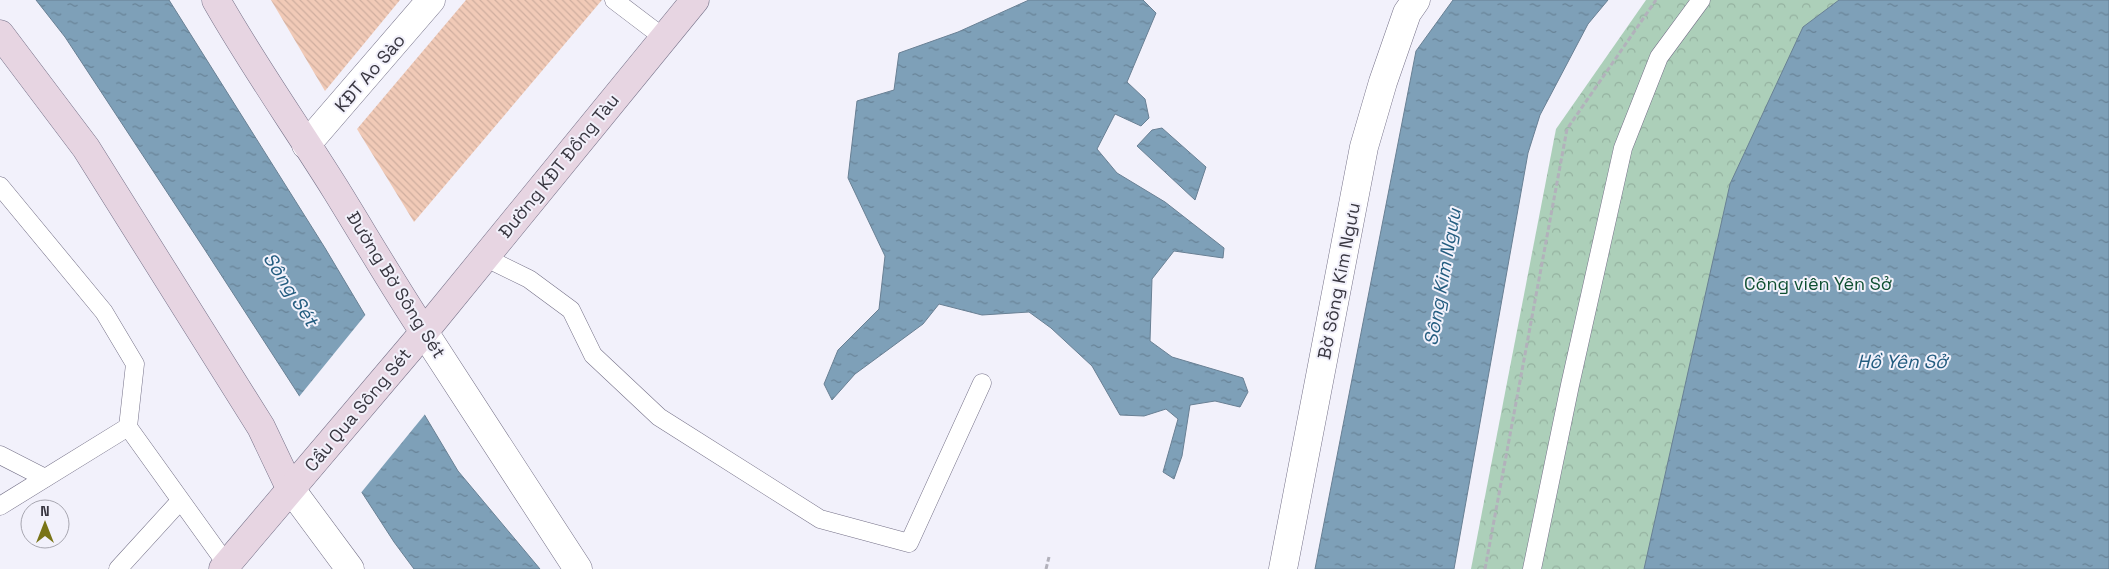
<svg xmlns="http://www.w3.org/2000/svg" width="2109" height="569" font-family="'Space Grotesk',sans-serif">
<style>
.park{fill:url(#park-crowns)}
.water{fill:url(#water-ripples);stroke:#698094}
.pier{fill:#f2f1fb}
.building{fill:url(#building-back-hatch)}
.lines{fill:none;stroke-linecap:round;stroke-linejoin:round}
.lane-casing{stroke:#757188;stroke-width:19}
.street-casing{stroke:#757188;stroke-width:29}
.secondary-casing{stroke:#757188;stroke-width:29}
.path{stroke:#b2b1bb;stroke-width:3;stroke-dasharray:5 2.5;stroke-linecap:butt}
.lane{stroke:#fff;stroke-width:18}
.street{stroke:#fff;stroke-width:28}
.secondary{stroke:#e7d5e2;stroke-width:28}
.labels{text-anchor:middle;stroke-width:4;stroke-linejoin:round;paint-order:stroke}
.street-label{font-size:18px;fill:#393741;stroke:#f2f1fb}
.park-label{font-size:18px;fill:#0e4f31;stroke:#f2f1fb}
.water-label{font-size:19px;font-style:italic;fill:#245d80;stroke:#f2f1fb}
</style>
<defs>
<pattern id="park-crowns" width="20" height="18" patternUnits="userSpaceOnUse" patternTransform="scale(1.25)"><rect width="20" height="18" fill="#accfb9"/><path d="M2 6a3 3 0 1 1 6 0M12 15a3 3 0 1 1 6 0" fill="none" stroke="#95b2a0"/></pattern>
<pattern id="water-ripples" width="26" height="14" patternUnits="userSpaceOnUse" patternTransform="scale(1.25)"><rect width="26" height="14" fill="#7ea0b8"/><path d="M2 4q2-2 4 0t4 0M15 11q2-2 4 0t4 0" fill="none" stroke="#688397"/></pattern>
<pattern id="building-back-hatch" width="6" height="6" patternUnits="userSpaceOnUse" patternTransform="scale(1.25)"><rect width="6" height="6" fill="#f1cab7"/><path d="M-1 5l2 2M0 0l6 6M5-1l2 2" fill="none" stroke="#cfae9f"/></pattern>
</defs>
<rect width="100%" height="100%" fill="#f2f1fb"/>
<polygon class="park" points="1646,0 2109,0 2109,569 1471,569 1556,129"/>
<g class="water">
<polygon points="36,0 169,0 325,248 458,471 540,569 414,569 394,542 205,250 65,37"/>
<polygon points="1029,0 1143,0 1156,13 1127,82 1145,99 1149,118 1141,126 1115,114 1097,149 1117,173 1165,202 1224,248 1223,258 1174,251 1152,279 1150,341 1172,357 1243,378 1248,392 1240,407 1215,401 1190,405 1182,456 1174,479 1163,472 1178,419 1166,409 1144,416 1120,415 1092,366 1051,328 1029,312 982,315 939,304 923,324 855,374 832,400 824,384 838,350 879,309 885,256 848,178 857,101 894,90 899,53 958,32"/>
<polygon points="1453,0 1608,0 1588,24 1540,115 1528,153 1454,569 1315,569 1416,51"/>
<polygon points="1839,0 2109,0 2109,569 1644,569 1730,184 1803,27"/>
<polygon points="1162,128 1206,167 1195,200 1137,146 1152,130"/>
</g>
<polygon class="pier" points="367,313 426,413 360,494 298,398"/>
<g class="building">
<polygon points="271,0 400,0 325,91"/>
<polygon points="466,0 602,0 414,222 357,129"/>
</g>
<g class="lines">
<g class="lane-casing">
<g id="lane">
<polyline points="614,0 664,38"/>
<polyline points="0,186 104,312 135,364 128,427 230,569"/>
<polyline points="484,257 529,279 571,310 593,355 659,417 820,519 909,543 982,383"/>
<polyline points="0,455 45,478"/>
<polyline points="0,506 128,427"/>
<polyline points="118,569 180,501"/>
<polyline points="1532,569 1570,385 1623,148 1659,57 1701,0"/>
</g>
</g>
<g class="street-casing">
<g id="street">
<polyline points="306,145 431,0"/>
<polyline points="424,332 578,569"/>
<polyline points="290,488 350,569"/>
<polyline points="1283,569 1364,147 1383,82 1407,13 1416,0"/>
</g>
</g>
<g class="secondary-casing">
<g id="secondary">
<path d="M 216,0 C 253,65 296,126 336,190 C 365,237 393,285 424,332"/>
<polyline points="0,34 86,148 261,427 290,488"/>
<polyline points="223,569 424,332 695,0"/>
</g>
</g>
<g class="path">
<polyline points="1046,569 1049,557"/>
<polyline points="1485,569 1567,129 1656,0"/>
</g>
<use href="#lane" class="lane"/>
<use href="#street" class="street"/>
<use href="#secondary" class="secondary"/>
</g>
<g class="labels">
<g class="street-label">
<text transform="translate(370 73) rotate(-49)" y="6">KĐT Ao Sào</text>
<text transform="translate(559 166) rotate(-51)" y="6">Đường KĐT Đồng Tàu</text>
<text transform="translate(1339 281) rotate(-79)" y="6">Bờ Sông Kim Ngưu</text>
<text transform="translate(396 285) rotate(58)" y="6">Đường Bờ Sông Sét</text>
<text transform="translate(358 410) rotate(-50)" y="6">Cầu Qua Sông Sét</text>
</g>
<g class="park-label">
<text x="1818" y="290">Công viên Yên Sở</text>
</g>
<g class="water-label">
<text transform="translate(1442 277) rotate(-80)" y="7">Sông Kim Ngưu</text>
<text transform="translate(291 289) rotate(57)" y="7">Sông Sét</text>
<text x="1902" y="368">Hồ Yên Sở</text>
</g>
</g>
<g transform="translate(45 524)"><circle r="24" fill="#f2f1fb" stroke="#a8a7b1"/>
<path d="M0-4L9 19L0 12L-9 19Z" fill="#797417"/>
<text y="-8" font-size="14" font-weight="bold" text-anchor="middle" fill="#393741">N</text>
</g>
</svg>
